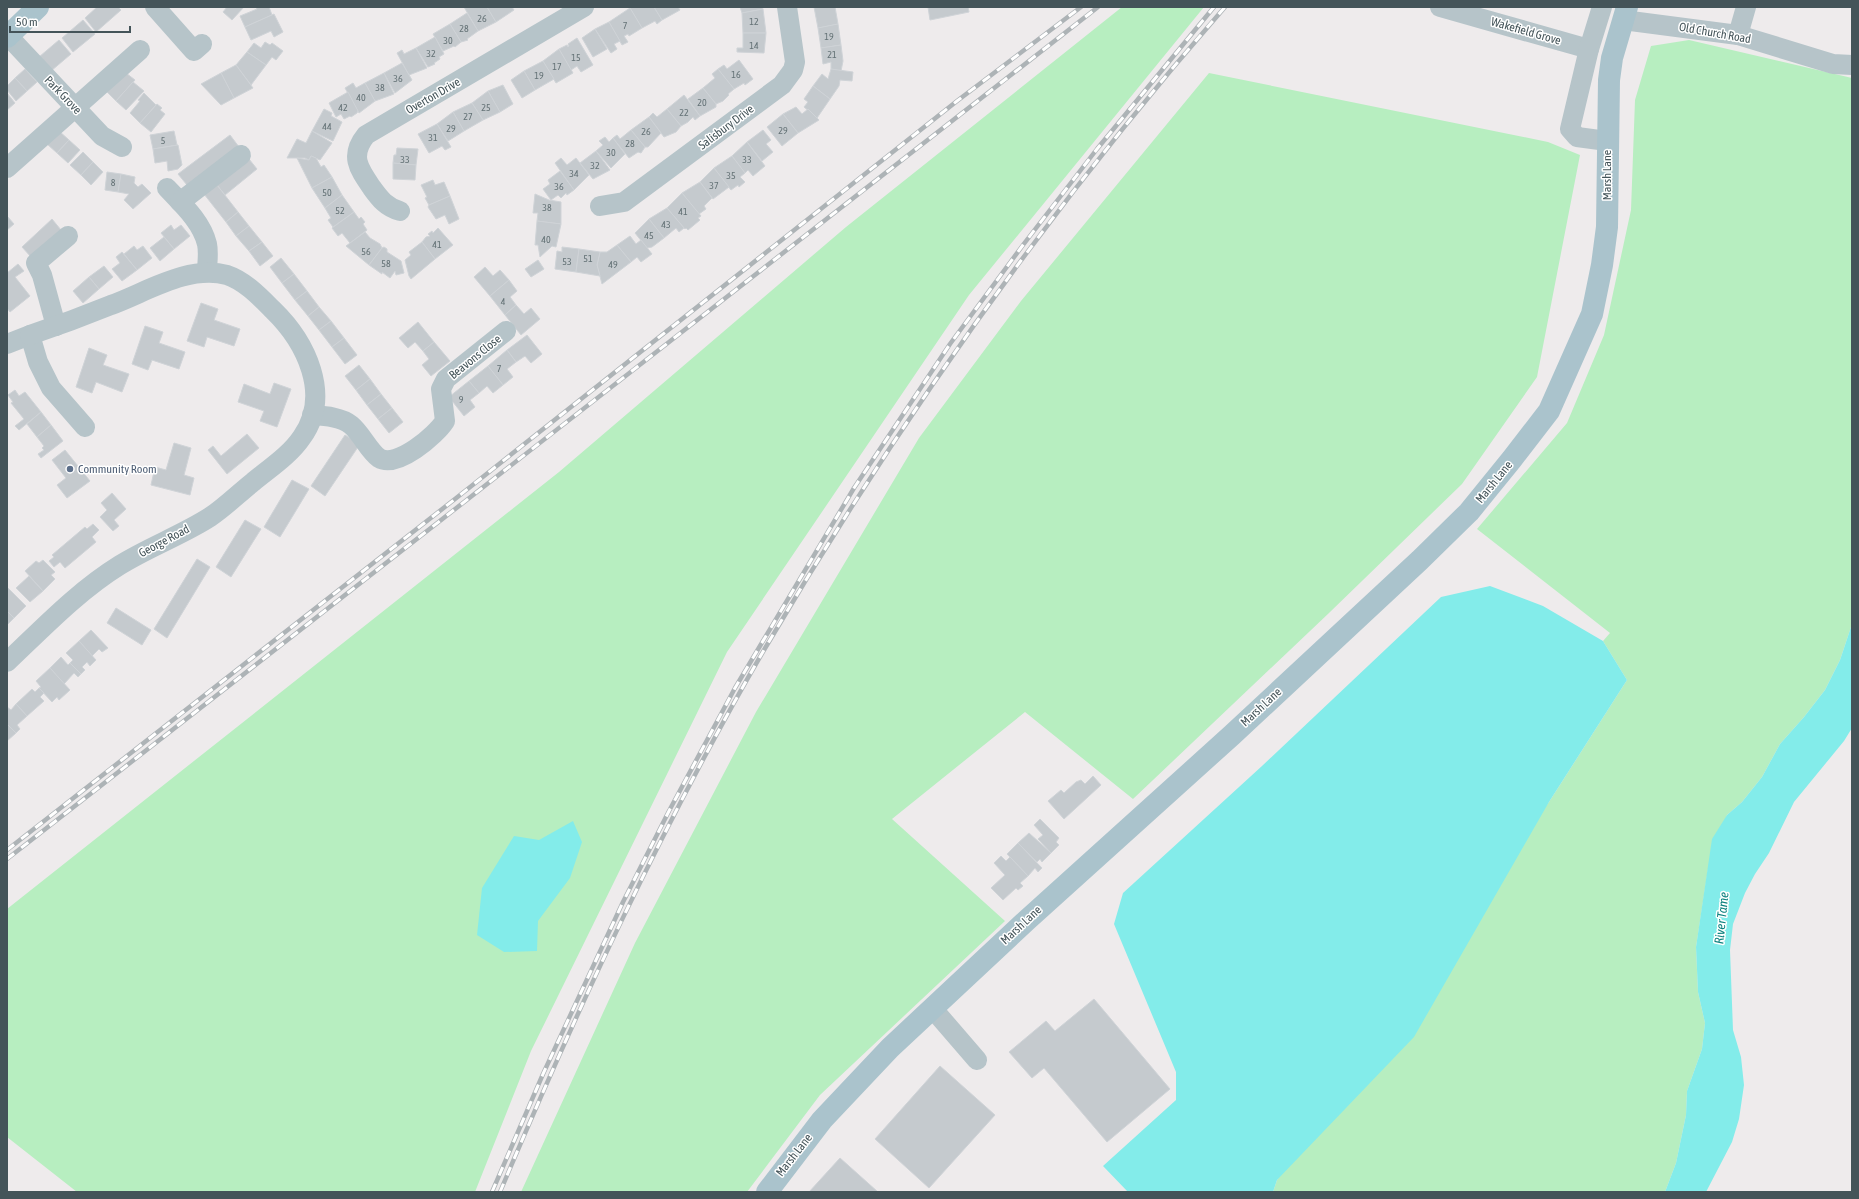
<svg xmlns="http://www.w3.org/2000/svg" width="1859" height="1199" font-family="'Asap Condensed',sans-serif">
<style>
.green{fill:#b7eec0}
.water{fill:#83ecea}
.building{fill:#c5cace;stroke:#cfd3d7}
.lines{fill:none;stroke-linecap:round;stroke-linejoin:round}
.minor{stroke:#b6c4c9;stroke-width:20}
.major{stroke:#aac3cc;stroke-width:22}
.rail-casing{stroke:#adb3b6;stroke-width:4.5}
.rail{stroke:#fff;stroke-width:3;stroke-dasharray:9;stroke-linecap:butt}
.service-dot{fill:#5c6f8a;stroke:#fff;stroke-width:1.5}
.labels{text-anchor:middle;stroke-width:3;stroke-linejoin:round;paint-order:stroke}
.number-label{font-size:10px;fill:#647276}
.street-label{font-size:12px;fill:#445459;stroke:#fff}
.service-label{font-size:12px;fill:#4e5e75;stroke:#fff;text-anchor:start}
.water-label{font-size:13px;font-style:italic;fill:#0c817e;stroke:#fff}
</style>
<rect width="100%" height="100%" fill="#eeebec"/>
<g class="green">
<polygon points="1122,7 1204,7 969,295 727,652 531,1051 475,1192 77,1192 7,1137 7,909 559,472 846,227"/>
<polygon points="1689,40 1852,78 1852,624 1840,660 1825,690 1804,717 1780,744 1762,777 1742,802 1727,815 1708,869 1696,947 1698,992 1705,1023 1702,1049 1687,1091 1686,1115 1676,1163 1665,1192 1273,1192 1277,1180 1549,802 1627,680 1603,641 1610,633 1477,529 1567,423 1604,335 1631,210 1635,100 1651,46"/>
<polygon points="1209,73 1548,142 1580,155 1537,377 1462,484 1329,613 1133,799 1025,712 892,819 1005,921 820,1095 747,1192 521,1192 635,943 756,712 919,438 1021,301"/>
</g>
<g class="water">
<polygon points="1490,586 1543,606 1603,641 1627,680 1549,802 1414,1037 1277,1180 1273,1192 1128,1192 1103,1166 1176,1100 1176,1072 1114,924 1123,893 1262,766 1441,597"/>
<polygon points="1852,624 1852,728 1844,741 1794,802 1769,853 1755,874 1745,893 1733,924 1730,950 1733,1030 1741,1057 1744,1085 1739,1119 1732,1142 1706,1192 1665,1192 1676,1163 1686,1115 1687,1091 1702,1049 1705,1023 1698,992 1696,947 1712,839 1727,815 1742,802 1762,777 1780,744 1804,717 1825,690 1840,660"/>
<polygon points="573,821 582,842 570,878 538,921 537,951 504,952 477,935 482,888 514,836 539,840"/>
</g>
<g class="building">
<polygon points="97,7 118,7 121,10 96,32 85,18"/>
<polygon points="227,7 244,7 232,20 223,12"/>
<polygon points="256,7 269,7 272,15 245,27 240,16 257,9"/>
<polygon points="464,7 487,7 496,22 478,31"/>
<polygon points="487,7 512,7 514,10 496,22"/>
<polygon points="631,7 654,7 662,20 657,24 655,21 642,28 630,8"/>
<polygon points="654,7 678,7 680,10 662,20"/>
<polygon points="740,7 762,7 763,9 742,13"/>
<polygon points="814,7 835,7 838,24 818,28"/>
<polygon points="928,7 968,7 969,12 930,20"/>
<polygon points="630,8 642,28 629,36 628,34 624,36 628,42 622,45 609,22"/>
<polygon points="763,9 766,33 743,33 742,13"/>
<polygon points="467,13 478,31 467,39 468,40 461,42 450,24"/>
<polygon points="274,14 283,32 274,37 271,31 251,40 245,27"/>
<polygon points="83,20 95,34 73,52 62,38"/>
<polygon points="609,22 620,41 614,44 617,49 611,53 595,29"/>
<polygon points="450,24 461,42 455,47 454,46 443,51 433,34"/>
<polygon points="838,24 841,45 821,48 818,28"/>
<polygon points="595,29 607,49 593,57 582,38"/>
<polygon points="743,33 766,33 764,53 737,52 737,48 743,48"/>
<polygon points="435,37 444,54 439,57 440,59 434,63 435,64 428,67 416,48"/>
<polygon points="577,38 593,65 581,72 577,66 571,70 559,49 567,45 568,47 569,46 568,44"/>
<polygon points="59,40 71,54 51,71 39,57"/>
<polygon points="265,42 270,45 272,43 283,51 276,60 272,57 266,65 247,52 254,43 261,48"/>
<polygon points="841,45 843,61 841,71 831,69 831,62 823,64 821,48"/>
<polygon points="416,48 427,68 409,75 397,53 402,50 404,54"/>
<polygon points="559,49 573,73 556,83 543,61"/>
<polygon points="247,52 266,65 251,85 236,65"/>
<polygon points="739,60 753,79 745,85 744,83 734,89 718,69 724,65 727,69"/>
<polygon points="543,61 554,79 535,90 524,71"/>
<polygon points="402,63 412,80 395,93 384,73"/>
<polygon points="236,65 253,88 234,98 221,73"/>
<polygon points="25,69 37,82 27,91 15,78"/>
<polygon points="718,69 734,89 728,94 729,95 723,101 716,104 703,88 715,78 712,74"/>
<polygon points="831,69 853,72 852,81 840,80 839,86 830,99 813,86 822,74 828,79"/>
<polygon points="524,71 535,90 522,98 511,80"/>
<polygon points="126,73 135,80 116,101 106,91"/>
<polygon points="221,73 234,98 221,105 201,84"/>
<polygon points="384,73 394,94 375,101 365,83"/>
<polygon points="15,78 27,91 16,101 7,90 7,86"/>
<polygon points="133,82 144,91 126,110 116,101"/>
<polygon points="353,83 356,88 365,83 375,101 359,113 345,88"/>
<polygon points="503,85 513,104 500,112 488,91"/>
<polygon points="813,86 830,99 817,118 804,107 808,102 804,99"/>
<polygon points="703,88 716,104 716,107 700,116 688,99"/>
<polygon points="488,91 500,112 483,120 472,103"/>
<polygon points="348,92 358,111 357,113 351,117 350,116 344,119 341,114 336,117 329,103"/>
<polygon points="7,93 15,103 7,110"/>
<polygon points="144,93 156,105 140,123 130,113 140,101 138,100"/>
<polygon points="684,95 700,116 695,120 693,117 688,122 681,126 667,109"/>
<polygon points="472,103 483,120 464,131 453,112"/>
<polygon points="157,104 162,108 160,110 165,114 151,132 140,123"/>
<polygon points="796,107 802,114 808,109 819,120 798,133 783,114"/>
<polygon points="324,109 332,113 331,116 342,122 333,141 312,131"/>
<polygon points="667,109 681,126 676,132 664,137 649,117 653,113 657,117"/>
<polygon points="453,112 464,131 448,141 437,124"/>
<polygon points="783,114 798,133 782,146 767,127"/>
<polygon points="649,117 661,133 648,147 645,147 631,130"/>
<polygon points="437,124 451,147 445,150 442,146 429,153 418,134"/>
<polygon points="631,130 645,147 641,153 638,152 629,158 613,138 617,135 620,139"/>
<polygon points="763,130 771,140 766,144 773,152 762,161 747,142"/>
<polygon points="59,131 69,140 57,153 47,144"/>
<polygon points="174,131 177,145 153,149 150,135"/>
<polygon points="312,131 332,143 320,160 311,156 309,160 305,158 287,158 297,139 306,143"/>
<polygon points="230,135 239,147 187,185 178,174"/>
<polygon points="605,137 609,142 613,138 625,154 611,168 596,151 603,145 599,141"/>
<polygon points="69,140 80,150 68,163 57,153"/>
<polygon points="747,142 765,166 753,176 748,170 745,173 732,156"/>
<polygon points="178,145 182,165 178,169 168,171 167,161 155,163 153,149"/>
<polygon points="397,148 418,149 416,165 393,163 394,155 396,155"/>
<polygon points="596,151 610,170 593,179 580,163"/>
<polygon points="83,152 93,162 81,175 70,165"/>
<polygon points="311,156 316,158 321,167 324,165 332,177 312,188 297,158 309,160"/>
<polygon points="732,156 745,173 740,177 745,182 739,187 738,185 731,190 714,168"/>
<polygon points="561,158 567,165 576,158 589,175 574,190 555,163"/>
<polygon points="249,159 257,169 225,195 217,185"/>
<polygon points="93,162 103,172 91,185 81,175"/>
<polygon points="393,163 416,165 415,180 393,179"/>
<polygon points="714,168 729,187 713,199 700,182"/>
<polygon points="560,171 574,190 567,195 566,193 561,198 558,195 551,200 543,189 550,184 548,180"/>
<polygon points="107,172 121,174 118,192 105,190"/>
<polygon points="121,174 135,177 134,183 138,187 142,184 151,193 133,209 124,200 129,194 118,192"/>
<polygon points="332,177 342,195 325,208 312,188"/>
<polygon points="433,180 435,185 444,182 450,196 429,205 425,198 427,197 421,185"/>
<polygon points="700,182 712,198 704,206 706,209 699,214 682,193"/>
<polygon points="217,185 238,212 226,222 204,194"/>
<polygon points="682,193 701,216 698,218 700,220 688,230 686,228 685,229 667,208"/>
<polygon points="535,194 549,200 561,202 561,224 537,221 538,213 533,213"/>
<polygon points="342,195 354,212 333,227 328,220 331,218 325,208"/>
<polygon points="450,196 459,219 449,224 445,215 436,219 428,207 429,205"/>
<polygon points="667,208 684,228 679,232 676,228 664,238 649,219"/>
<polygon points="238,212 249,226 236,236 226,222"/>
<polygon points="354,212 359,219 361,217 365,222 363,224 367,230 350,243 342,233 338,236 332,228"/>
<polygon points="7,216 14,224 7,230"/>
<polygon points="52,219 61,230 31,257 22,247"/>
<polygon points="649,219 664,238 652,247 647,248 635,233"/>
<polygon points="537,221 561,224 556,247 552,246 540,257 538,245 535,245"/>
<polygon points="171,225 174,230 181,225 190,236 174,249 161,233"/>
<polygon points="249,226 262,242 249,251 236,236"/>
<polygon points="438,228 453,245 435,259 422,242 426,237 430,236 428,234 432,231 433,233"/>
<polygon points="365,232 370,238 380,244 382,248 369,265 346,246"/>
<polygon points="630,236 636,244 641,240 652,254 641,262 637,257 631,262 617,245"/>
<polygon points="164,237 174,249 160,261 150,248"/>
<polygon points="262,242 273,256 260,266 249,251"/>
<polygon points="422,242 435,259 411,279 409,276 405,260 411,255 409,252"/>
<polygon points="617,245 631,262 602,284 597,265 600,252 607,252"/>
<polygon points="134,246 137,250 143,246 152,258 137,270 124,254"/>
<polygon points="384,247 387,249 387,252 401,261 404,273 396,275 395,271 390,278 382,272 382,274 369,265 382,248"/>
<polygon points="562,247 579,249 576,272 555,269 557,251 562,252"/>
<polygon points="579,249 600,252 597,265 600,276 576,272"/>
<polygon points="122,252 137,270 122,281 112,269 120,263 116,257"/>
<polygon points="281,258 294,274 282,283 270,267"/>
<polygon points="538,260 544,269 531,277 525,269"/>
<polygon points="18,264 24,271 15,277 30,296 10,312 7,308 7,273"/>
<polygon points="104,266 113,277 99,289 89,277"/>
<polygon points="485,267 493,276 500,270 509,280 490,296 474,277"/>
<polygon points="294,274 307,291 295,300 282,283"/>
<polygon points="89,277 99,289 83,303 73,291"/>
<polygon points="509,280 517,291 510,297 516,305 505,315 490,296"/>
<polygon points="307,291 319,307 308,316 295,300"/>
<polygon points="201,303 218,309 214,320 240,329 234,346 207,337 204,347 187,341"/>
<polygon points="516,305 524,314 531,308 540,319 521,335 505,315"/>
<polygon points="319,307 331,321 319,330 308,316"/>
<polygon points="331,321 344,338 332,347 319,330"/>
<polygon points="418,322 434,342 423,351 415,342 408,348 399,338"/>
<polygon points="145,326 163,332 159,343 185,352 179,369 152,360 148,370 132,364"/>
<polygon points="527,335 542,354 531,363 525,356 516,362 507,350"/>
<polygon points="344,338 357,355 345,364 332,347"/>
<polygon points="434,342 450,361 431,376 422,365 429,359 423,351"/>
<polygon points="89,348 107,355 103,365 129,374 122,392 96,382 92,393 76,387"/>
<polygon points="507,350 516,362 507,369 513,377 503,385 488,366"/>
<polygon points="359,365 370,379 356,390 345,376"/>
<polygon points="488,366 503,385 493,393 487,386 479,393 469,381"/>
<polygon points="370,379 381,394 367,405 356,390"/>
<polygon points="469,381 479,393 470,400 475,407 464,416 449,397"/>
<polygon points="274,383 291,389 277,427 260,421 264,411 238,402 244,384 270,394"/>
<polygon points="15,390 19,396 25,392 41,412 19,430 15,426 24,419 11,403 13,402 8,395"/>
<polygon points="381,394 392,408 378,419 367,405"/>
<polygon points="392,408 403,422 389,433 378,419"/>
<polygon points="41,412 51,425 37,437 27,424"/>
<polygon points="51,425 63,441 41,458 38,454 44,450 42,448 44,446 37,437"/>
<polygon points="247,434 259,448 227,474 208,450 213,446 221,456"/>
<polygon points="345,435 360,444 325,496 311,486"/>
<polygon points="174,443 191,448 184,475 194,478 190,495 151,485 155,467 166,470"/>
<polygon points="65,450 90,481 67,498 57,485 66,478 52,460"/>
<polygon points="292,480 309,489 280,537 264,527"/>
<polygon points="112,493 126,509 114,520 119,526 113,531 100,517 107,510 101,503"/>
<polygon points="245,520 261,529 231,577 216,567"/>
<polygon points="93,524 99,530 92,537 96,542 65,568 60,562 54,567 49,561 54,557 52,555 85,527 87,529"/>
<polygon points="197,559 210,567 167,638 154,629"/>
<polygon points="43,560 55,572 51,575 55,579 43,591 25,571 36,561 39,563"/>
<polygon points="29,576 43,591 30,602 16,588"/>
<polygon points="7,587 26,606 14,618 7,611"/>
<polygon points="116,608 151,630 142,645 107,623"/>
<polygon points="7,611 14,618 7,625"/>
<polygon points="91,630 108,648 102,652 99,649 92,656 79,641"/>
<polygon points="79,641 96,660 90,666 87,662 82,667 85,670 81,674 70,663 73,660 66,653"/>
<polygon points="61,657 68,665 70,663 81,674 78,677 74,673 64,684 50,668"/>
<polygon points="50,668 70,690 59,700 57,697 52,702 39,688 41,687 36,681"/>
<polygon points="39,688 44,693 40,697 44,701 27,716 16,704 32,689 35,692"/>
<polygon points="16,704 27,716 17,725 20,729 16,733 7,724 7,707 11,710"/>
<polygon points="7,724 16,733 7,741"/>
<polygon points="1093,776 1101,785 1064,819 1048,801 1061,790 1064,793 1076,782 1081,780 1085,784"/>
<polygon points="1040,819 1059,838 1056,842 1059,845 1051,853 1038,839 1043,835 1034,825"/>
<polygon points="1029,833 1051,853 1042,862 1040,859 1037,862 1018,843"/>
<polygon points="1018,843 1042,868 1038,872 1035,868 1028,876 1007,854"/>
<polygon points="1001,856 1006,861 1010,857 1028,876 1020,883 1023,886 1018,890 1016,888 1003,900 991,888 1005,875 994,863"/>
<polygon points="1094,999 1170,1089 1107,1142 1044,1068 1032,1078 1009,1052 1046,1021 1055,1031"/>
<polygon points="940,1066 995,1115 929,1188 875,1139"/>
<polygon points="840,1158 878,1192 809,1192"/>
</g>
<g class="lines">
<g class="minor">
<polyline points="155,7 194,51 202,44"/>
<polyline points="1440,7 1589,49"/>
<polyline points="1602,7 1589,49 1570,129 1577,137 1607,141"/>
<polyline points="1623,20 1738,35 1833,64 1852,65"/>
<polyline points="1738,35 1746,7"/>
<polyline points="8,36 102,136 122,147"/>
<polyline points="7,168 140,50"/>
<path d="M 167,188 C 182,204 202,222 207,244 C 209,253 207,264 207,272"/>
<polyline points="180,202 241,155"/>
<polyline points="600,206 624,202 782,85 793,70 795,62 787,7"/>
<path d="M 400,211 C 386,207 380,199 372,188 C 359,169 349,156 366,135 L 584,7"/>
<polyline points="56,326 42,275 36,263 68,236"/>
<polyline points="7,344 30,335 38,362 51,388 85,427"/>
<path d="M 312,415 C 325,416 341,417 351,425 C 361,433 369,451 379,458 C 397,469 436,435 445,421 L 441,389 L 446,379 L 506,331"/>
<path d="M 7,662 C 43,628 78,591 120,565 C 149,547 182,535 210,517 C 225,507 239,493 253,482 C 270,468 290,455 302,437 C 332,395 306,342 273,310 C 260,297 245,281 227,275 C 187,265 147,292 111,305 C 84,316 57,326 30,335"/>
<polyline points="933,1009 977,1060"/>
</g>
<g class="major">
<polyline points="7,37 38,7"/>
<polyline points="767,1192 822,1120 890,1048 1027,920 1232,735 1420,560 1469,512 1512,459 1549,411 1592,314 1602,265 1607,227 1609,80 1612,58 1627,7"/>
</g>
<g class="rail-casing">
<g id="rail">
<polyline points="7,850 455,499 957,101 1081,7"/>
<polyline points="7,859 1098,7"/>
<polyline points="492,1192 543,1074 623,902 669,811 735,688 854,488 950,344 1023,245 1097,149 1214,7"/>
<path d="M 500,1192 C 578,1007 663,824 764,650 C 898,422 1051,206 1225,7"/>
</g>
</g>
<use href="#rail" class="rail"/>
</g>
<circle class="service-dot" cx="70" cy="469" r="4"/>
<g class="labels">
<g class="number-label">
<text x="482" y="22">26</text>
<text x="754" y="25">12</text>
<text x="625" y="29">7</text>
<text x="464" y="32">28</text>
<text x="829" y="40">19</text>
<text x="448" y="44">30</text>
<text x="754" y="49">14</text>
<text x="431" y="57">32</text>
<text x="832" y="58">21</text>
<text x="576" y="61">15</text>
<text x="557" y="70">17</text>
<text x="736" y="78">16</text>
<text x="539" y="79">19</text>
<text x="398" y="82">36</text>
<text x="380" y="91">38</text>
<text x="361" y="101">40</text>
<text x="702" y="106">20</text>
<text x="343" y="111">42</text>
<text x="486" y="111">25</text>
<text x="684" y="116">22</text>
<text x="468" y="120">27</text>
<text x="327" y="130">44</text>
<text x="451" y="132">29</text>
<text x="783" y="134">29</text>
<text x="646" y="135">26</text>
<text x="433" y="141">31</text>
<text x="163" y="144">5</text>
<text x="630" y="147">28</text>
<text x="611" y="156">30</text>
<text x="405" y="163">33</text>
<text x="747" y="163">33</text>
<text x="595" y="169">32</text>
<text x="574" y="177">34</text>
<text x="731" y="179">35</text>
<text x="113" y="186">8</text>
<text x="714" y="189">37</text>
<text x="559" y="190">36</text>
<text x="327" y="196">50</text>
<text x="547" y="211">38</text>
<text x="340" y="214">52</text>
<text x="683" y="215">41</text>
<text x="666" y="228">43</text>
<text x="649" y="239">45</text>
<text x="546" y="243">40</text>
<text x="437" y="248">41</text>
<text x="366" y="255">56</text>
<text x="588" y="262">51</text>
<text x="567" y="265">53</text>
<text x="386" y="267">58</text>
<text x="613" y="268">49</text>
<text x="503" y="305">4</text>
<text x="499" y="372">7</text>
<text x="461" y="403">9</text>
</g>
<g class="street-label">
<text transform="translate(1526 31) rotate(16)" y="4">Wakefield Grove</text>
<text transform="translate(1715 33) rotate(10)" y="4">Old Church Road</text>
<text transform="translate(63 95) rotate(46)" y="4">Park Grove</text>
<text transform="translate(433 96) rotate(-30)" y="4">Overton Drive</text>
<text transform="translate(726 127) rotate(-37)" y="4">Salisbury Drive</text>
<text transform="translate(1607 175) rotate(-90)" y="4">Marsh Lane</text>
<text transform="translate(475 357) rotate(-39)" y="4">Beavons Close</text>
<text transform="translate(1494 482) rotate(-51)" y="4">Marsh Lane</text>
<text transform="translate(164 541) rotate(-28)" y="4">George Road</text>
<text transform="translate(1261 707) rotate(-43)" y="4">Marsh Lane</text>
<text transform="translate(1021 925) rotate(-43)" y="4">Marsh Lane</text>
<text transform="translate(794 1155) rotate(-52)" y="4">Marsh Lane</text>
</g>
<g class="service-label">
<text x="78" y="473">Community Room</text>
</g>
<g class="water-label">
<text transform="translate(1721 918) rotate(-84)" y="5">River Tame</text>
</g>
</g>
<rect width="1859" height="1199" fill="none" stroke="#445459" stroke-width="16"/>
<path d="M10 26v6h120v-6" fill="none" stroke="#445459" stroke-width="2"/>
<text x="16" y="26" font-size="12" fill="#445459" stroke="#ffffff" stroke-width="3" paint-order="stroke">50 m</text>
</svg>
